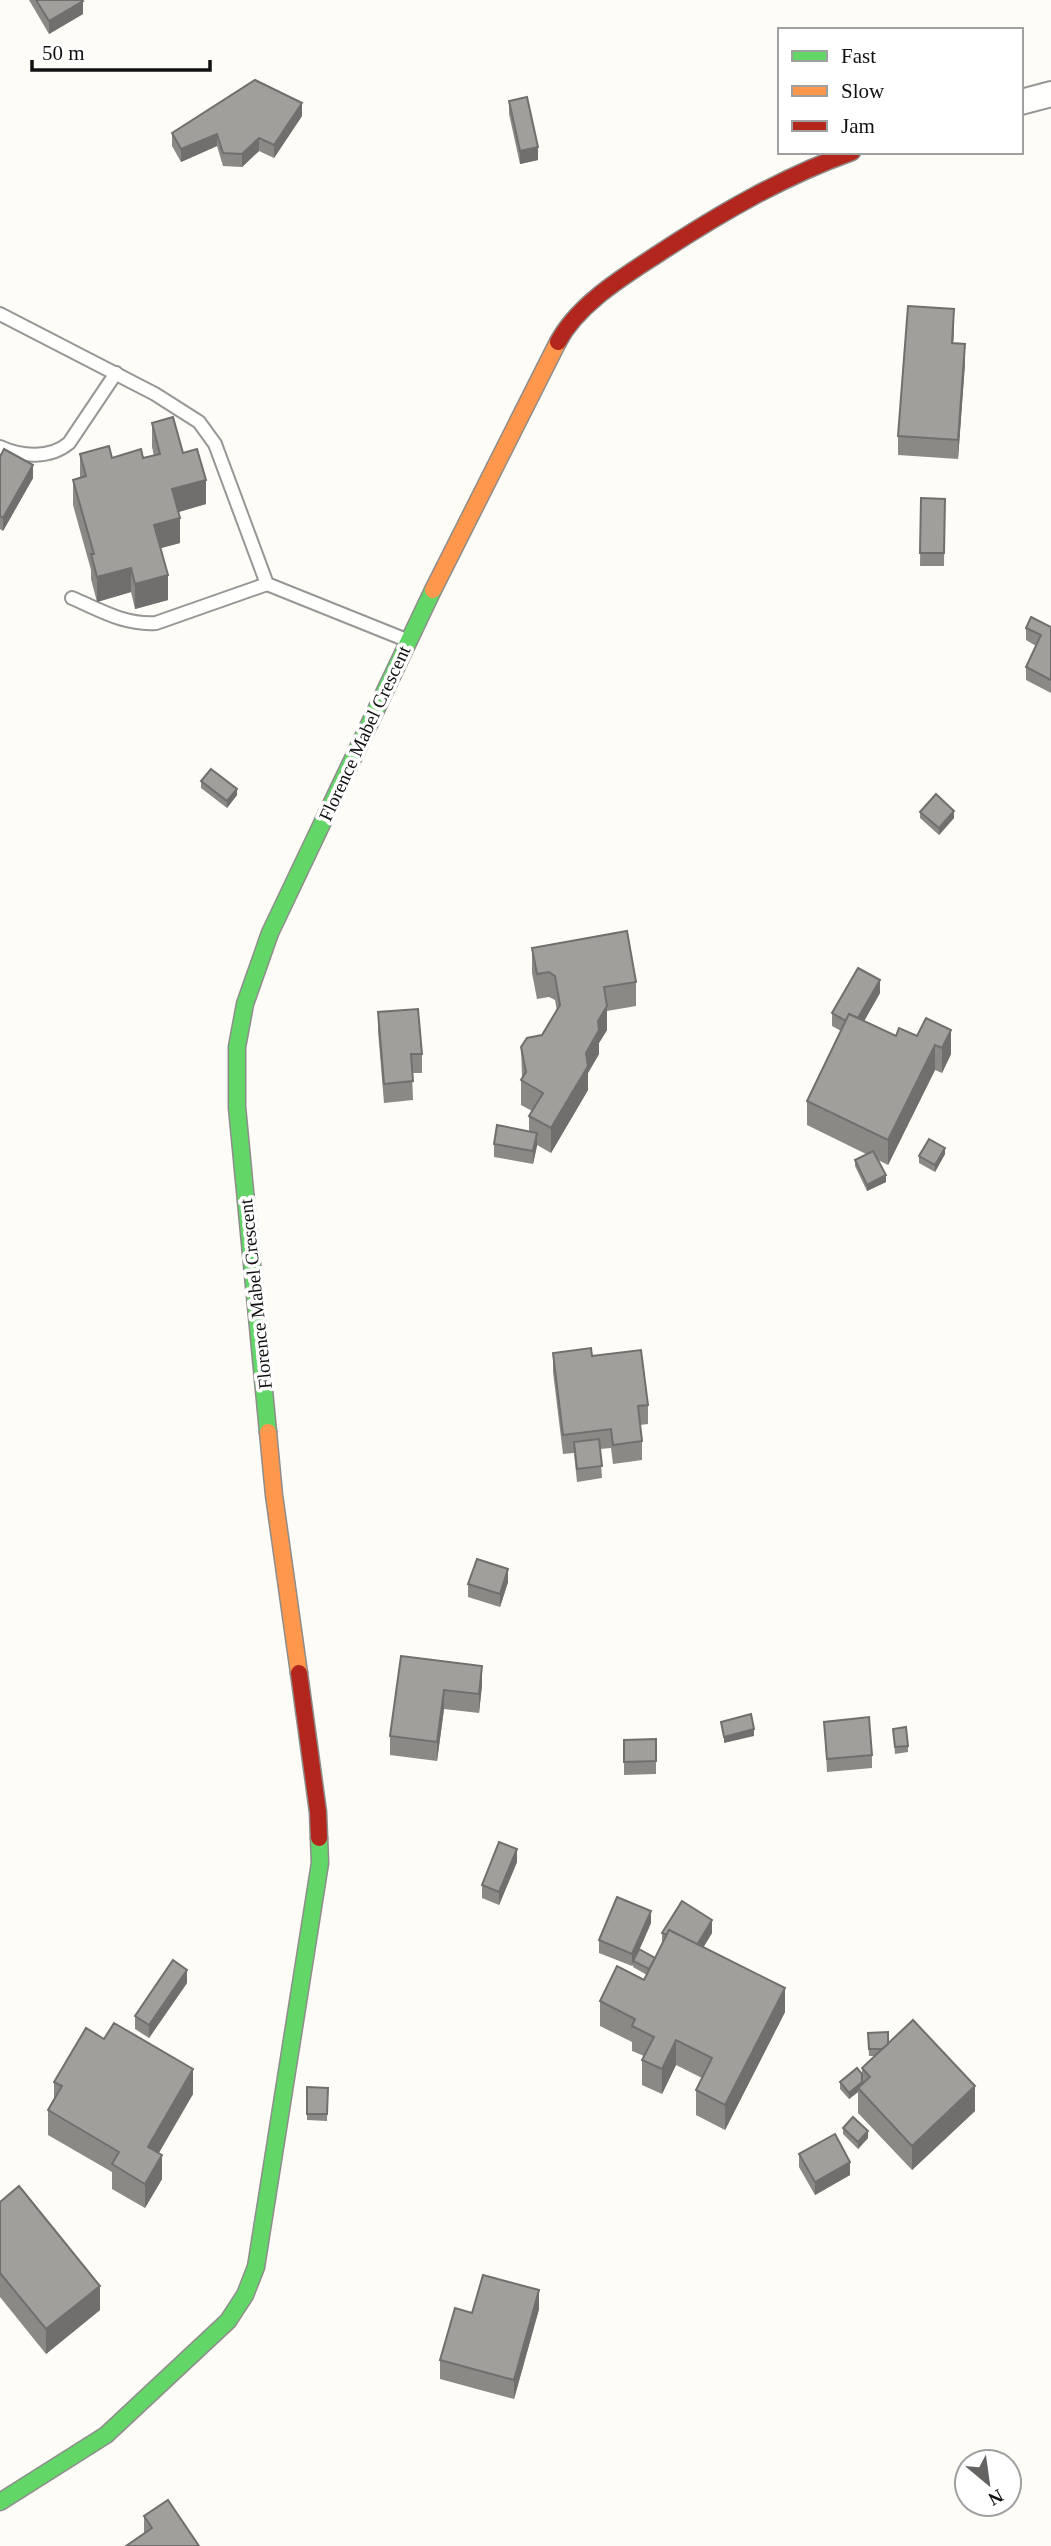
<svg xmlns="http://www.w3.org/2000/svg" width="1051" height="2546" font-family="'Times New Roman',serif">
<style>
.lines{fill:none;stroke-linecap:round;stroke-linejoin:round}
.lane-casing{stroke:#979795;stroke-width:16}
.street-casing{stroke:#979795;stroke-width:28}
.fast-casing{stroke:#8e8d8b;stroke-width:19}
.slow-casing{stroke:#8e8d8b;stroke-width:19}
.jam-casing{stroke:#8e8d8b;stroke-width:19}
.lane{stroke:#fffffe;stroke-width:12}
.street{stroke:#fffffe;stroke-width:24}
.fast{stroke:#63d668;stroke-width:16}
.slow{stroke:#ff974d;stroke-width:16}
.jam{stroke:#b3261e;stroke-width:16}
.wall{fill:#8a8986}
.shaded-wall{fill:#716f6d}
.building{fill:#a19f9c;stroke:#716f6d;stroke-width:2}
.labels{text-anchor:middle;stroke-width:7;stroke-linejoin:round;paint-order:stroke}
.street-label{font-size:19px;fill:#111;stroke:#fff}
</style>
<rect width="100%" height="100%" fill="#fdfcf7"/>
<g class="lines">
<g class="lane-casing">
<g id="lane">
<polyline points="0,314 155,394 199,422 215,444 267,584 404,639"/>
<path d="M 0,447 C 22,457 50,459 69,443 L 116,373"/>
<path d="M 72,598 C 100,610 124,625 156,623 L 267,584"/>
</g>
</g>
<g class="street-casing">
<polyline id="street" points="1021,102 1051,94"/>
</g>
<g class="fast-casing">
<g id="fast">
<polyline points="268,1432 237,1107 237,1047 245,1004 270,933 433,590"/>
<polyline points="0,2502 106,2435 228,2321 245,2295 256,2267 320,1863 319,1838"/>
</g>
</g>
<g class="slow-casing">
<g id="slow">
<polyline points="433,590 558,342"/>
<polyline points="268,1432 274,1495 299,1673"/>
</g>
</g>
<g class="jam-casing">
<g id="jam">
<path d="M 558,342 C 578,304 623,277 658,254 C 719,214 782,177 852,152"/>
<polyline points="299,1673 318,1812 319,1838"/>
</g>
</g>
<use href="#lane" class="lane"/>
<use href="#street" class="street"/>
<use href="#fast" class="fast"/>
<use href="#slow" class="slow"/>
<use href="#jam" class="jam"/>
</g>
<g class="wall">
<polygon points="29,0 82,0 83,14 49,34"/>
<polygon points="509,101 538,160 520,164 509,114"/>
<polygon points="302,116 274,158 259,151 242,167 223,166 217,146 181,162 172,146 172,133"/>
<polygon points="954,328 953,343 965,363 958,459 898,455 898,436"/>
<polygon points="152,423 183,453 206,504 178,512 180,543 160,548 168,600 135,609 131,592 97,602 91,579 91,570 73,505 73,480 80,478 80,454 112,458 143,458 154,456 152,447"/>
<polygon points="0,457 33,478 3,531 0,529"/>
<polygon points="921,498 945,499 944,566 920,566"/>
<polygon points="1051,627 1051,693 1026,680 1026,667 1036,646 1026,640 1026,628"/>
<polygon points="201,781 237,795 227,808 201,788"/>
<polygon points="920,812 954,818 939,835 920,818"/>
<polygon points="532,948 636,982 636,1006 607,1011 607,1030 599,1043 599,1054 588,1073 588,1090 551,1153 537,1145 533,1164 494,1157 494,1144 529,1132 529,1116 532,1111 521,1105 521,1080 522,1077 521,1047 542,1035 557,1011 555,1000 549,997 537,999 532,973"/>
<polygon points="880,993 864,1021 896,1036 917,1036 926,1018 951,1054 942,1073 935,1070 888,1165 878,1160 886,1182 867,1191 855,1166 855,1160 866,1154 807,1125 807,1101 841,1031 832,1026 832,1013"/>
<polygon points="378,1012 422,1054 422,1073 412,1073 413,1100 384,1103 378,1031"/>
<polygon points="945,1154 935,1172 919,1163 919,1156"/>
<polygon points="553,1353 592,1356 648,1405 648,1424 640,1425 642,1441 642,1460 613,1464 611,1448 600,1449 602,1478 577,1482 574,1453 563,1454 553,1372"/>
<polygon points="508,1582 500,1607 468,1597 468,1584"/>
<polygon points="401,1656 482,1685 479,1713 444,1709 437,1761 390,1755 390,1736"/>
<polygon points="824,1722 872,1755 872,1768 827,1772"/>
<polygon points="893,1729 908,1746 908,1752 895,1754"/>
<polygon points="656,1739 656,1774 624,1775 624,1740"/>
<polygon points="517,1862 499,1905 482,1898 482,1885"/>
<polygon points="651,1923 639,1950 655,1958 662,1943 662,1933 712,1933 703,1948 785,2012 725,2130 696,2115 696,2090 702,2078 676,2065 662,2094 642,2085 642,2060 644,2056 632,2051 632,2042 600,2026 600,2001 644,1980 647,1975 633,1967 633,1965 632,1966 599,1953 599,1940"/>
<polygon points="187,1983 149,2038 135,2029 135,2016"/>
<polygon points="868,2033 888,2044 975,2111 912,2170 858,2113 858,2092 849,2099 840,2089 840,2082 862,2074 862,2068 875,2056 869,2056"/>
<polygon points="54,2082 193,2094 159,2153 162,2179 145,2208 112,2189 112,2172 48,2135 48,2110 54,2100"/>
<polygon points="307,2087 328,2088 327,2121 307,2120"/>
<polygon points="843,2128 868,2138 858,2149 843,2134"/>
<polygon points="799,2154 850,2175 815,2195 799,2167"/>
<polygon points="0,2202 100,2310 46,2354 0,2297"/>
<polygon points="539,2309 514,2399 440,2379 440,2360"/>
<polygon points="144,2516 199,2546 144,2534"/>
</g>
<g class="shaded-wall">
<polygon points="83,1 83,14 49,34 49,21"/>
<polygon points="302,103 302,116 274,158 274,145"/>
<polygon points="217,134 217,146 181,162 181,149"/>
<polygon points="259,138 259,151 242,167 242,154"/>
<polygon points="538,147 538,160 520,164 520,151"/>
<polygon points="954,309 954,328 952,362 952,343"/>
<polygon points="965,344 965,363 958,459 958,440"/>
<polygon points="33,465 33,478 3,531 3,518"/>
<polygon points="206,480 206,504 172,514 172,489"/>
<polygon points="180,518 180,543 154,550 154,525"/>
<polygon points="131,568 131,592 97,602 97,577"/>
<polygon points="168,575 168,600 135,609 135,584"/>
<polygon points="237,789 237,795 227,808 227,801"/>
<polygon points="954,811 954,818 939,835 939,828"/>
<polygon points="880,980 880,993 854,1039 854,1026"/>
<polygon points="607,1006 607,1030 599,1043 599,1054 588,1073 588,1090 551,1153 551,1128 586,1053 598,1021"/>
<polygon points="951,1030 951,1054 942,1073 942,1048"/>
<polygon points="935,1045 935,1070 888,1165 888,1140"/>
<polygon points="537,1133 537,1146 533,1164 533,1151"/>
<polygon points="945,1148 945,1154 935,1172 935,1165"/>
<polygon points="886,1175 886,1182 867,1191 867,1185"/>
<polygon points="508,1569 508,1582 500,1607 500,1594"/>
<polygon points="482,1666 482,1685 479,1713 479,1694"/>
<polygon points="444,1690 444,1709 437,1761 437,1742"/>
<polygon points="754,1729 754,1736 724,1743 724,1737"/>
<polygon points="517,1849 517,1862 499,1905 499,1892"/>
<polygon points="651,1911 651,1923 634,1962 633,1961 632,1966 632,1954"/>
<polygon points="712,1920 712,1933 693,1964 693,1951"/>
<polygon points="187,1970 187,1983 149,2038 149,2025"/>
<polygon points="785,1988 785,2012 725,2130 725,2105"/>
<polygon points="676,2040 676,2065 662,2094 662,2069"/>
<polygon points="193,2069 193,2094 148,2171 148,2147"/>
<polygon points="862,2082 862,2089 858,2088 858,2092 849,2099 849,2093"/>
<polygon points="975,2086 975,2111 912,2170 912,2146"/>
<polygon points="868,2131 868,2138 858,2149 858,2142"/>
<polygon points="162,2155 162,2179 145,2208 145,2184"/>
<polygon points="850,2162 850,2175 815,2195 815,2182"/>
<polygon points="100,2286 100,2310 46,2354 46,2329"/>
<polygon points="539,2290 539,2309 514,2399 514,2380"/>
</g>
<g class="building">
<polygon points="36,0 82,0 83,1 49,21"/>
<polygon points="255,80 302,103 274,145 259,138 242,154 223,153 217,134 181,149 172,133"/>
<polygon points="527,97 538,147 520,151 509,101"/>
<polygon points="908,306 954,309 952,343 965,344 958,440 898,436"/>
<polygon points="173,417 183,453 197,449 206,480 172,489 180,518 154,525 168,575 135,584 131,568 97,577 91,554 94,554 73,480 86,476 80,454 109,446 112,458 141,449 143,458 160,454 152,423"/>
<polygon points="4,449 33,465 3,518 0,516 0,457"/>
<polygon points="921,498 945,499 944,553 920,553"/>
<polygon points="1031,617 1051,627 1051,680 1026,667 1041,635 1026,628"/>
<polygon points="211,769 237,789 227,801 201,781"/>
<polygon points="936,794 954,811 939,828 920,812"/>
<polygon points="627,931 636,982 604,987 607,1006 598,1021 599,1030 586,1053 588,1066 551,1128 529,1116 543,1093 521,1080 526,1072 521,1047 527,1038 542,1035 560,1005 555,976 549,972 537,974 532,948"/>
<polygon points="858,968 880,980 858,1018 849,1014 846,1021 832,1013"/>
<polygon points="418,1009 422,1054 411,1054 413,1081 384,1084 378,1012"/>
<polygon points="849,1014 896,1036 899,1028 917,1036 926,1018 951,1030 942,1048 935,1045 888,1140 807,1101"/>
<polygon points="497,1125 537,1133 533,1151 494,1144"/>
<polygon points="929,1139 945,1148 935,1165 919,1156"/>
<polygon points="873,1151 886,1175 867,1185 855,1160"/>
<polygon points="591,1348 592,1356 641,1350 648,1405 638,1406 642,1441 613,1445 611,1429 563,1435 553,1353"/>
<polygon points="599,1439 602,1466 577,1469 574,1442"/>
<polygon points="477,1559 508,1569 500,1594 468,1584"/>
<polygon points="401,1656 482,1666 479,1694 444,1690 437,1742 390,1736"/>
<polygon points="751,1714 754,1729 724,1737 721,1722"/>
<polygon points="869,1717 872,1755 827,1759 824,1722"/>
<polygon points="906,1727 908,1746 895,1747 893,1729"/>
<polygon points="656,1739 656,1761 624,1762 624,1740"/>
<polygon points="499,1842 517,1849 499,1892 482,1885"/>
<polygon points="617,1897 651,1911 632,1954 599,1940"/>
<polygon points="682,1901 712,1920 697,1945 669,1930 667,1935 662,1933"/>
<polygon points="669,1930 785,1988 725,2105 696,2090 712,2058 676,2040 662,2069 642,2060 654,2037 632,2026 635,2019 600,2001 617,1966 644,1980"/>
<polygon points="639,1949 655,1958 649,1969 633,1961"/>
<polygon points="173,1960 187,1970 149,2025 135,2016"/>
<polygon points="913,2020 975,2086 912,2146 858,2088 870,2077 862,2068"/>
<polygon points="114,2023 193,2069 148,2147 162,2155 145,2184 112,2164 119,2152 48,2110 62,2086 54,2082 86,2028 104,2039"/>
<polygon points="888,2032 888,2044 882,2049 869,2049 868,2033"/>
<polygon points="857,2068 862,2074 862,2082 849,2093 840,2082"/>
<polygon points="307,2087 328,2088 327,2114 307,2114"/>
<polygon points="853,2117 868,2131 858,2142 843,2128"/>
<polygon points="835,2134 850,2162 815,2182 799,2154"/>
<polygon points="19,2186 100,2286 46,2329 0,2273 0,2202"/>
<polygon points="483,2275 539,2290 514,2380 440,2360 455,2308 472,2313"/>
<polygon points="168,2500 199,2546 126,2546 152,2528 144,2516"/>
</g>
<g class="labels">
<g class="street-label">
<text transform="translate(364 733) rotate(-65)" y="7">Florence Mabel Crescent</text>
<text transform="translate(255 1294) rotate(-96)" y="7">Florence Mabel Crescent</text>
</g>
</g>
<rect x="778" y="28" width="245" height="126" fill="#ffffff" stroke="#a0a0a0" stroke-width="2"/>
<rect x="792" y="51" width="35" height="10" fill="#63d668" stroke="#a0a0a0" stroke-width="2"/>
<text x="841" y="63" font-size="21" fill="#111111">Fast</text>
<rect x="792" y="86" width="35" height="10" fill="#ff974d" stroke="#a0a0a0" stroke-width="2"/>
<text x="841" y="98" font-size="21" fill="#111111">Slow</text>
<rect x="792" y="121" width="35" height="10" fill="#b3261e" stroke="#a0a0a0" stroke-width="2"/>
<text x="841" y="133" font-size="21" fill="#111111">Jam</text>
<g transform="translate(988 2483) rotate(151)"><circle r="33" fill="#ffffff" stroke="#a0a0a0" stroke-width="2"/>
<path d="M0-5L12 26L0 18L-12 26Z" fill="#646362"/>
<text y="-10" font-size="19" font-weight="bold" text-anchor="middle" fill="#111111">N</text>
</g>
<path d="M32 60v10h178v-10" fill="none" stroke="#111111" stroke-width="3.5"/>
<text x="42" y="60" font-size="21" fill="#111111" stroke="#ffffff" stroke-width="5" paint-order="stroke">50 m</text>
</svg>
